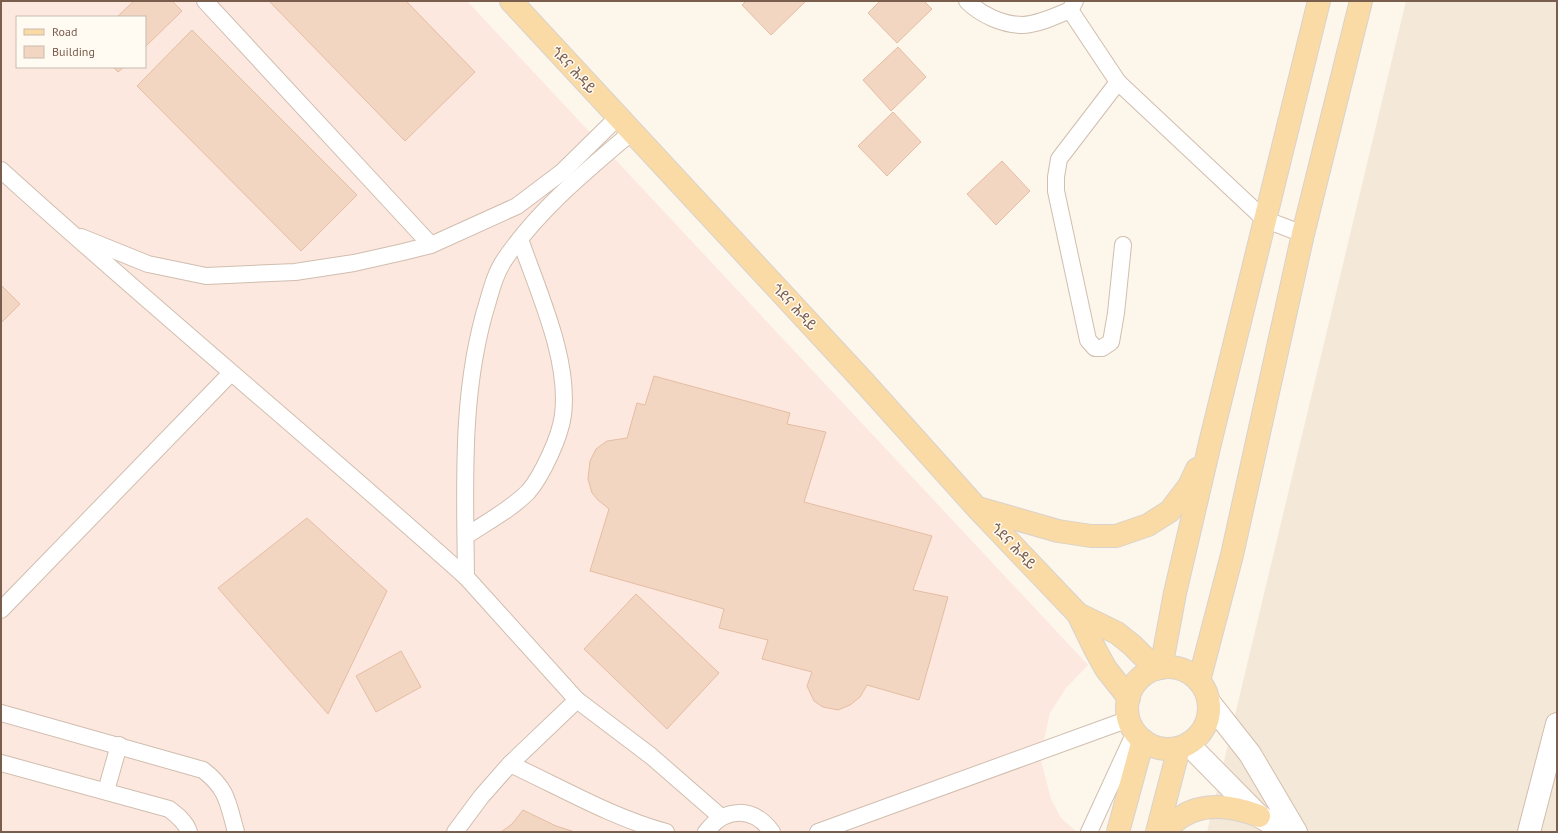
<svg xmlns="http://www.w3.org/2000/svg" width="1558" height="833" font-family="'PT Sans','Noto Sans Ethiopic',sans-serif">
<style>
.residential{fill:#f4e8d9}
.commercial{fill:#fde8df;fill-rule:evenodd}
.building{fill:#f2d6c2;stroke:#e5bda3}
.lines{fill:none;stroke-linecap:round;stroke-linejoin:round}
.service-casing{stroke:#d0beaf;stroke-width:18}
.minor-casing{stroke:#d0beaf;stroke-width:24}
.secondary-casing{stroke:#d3bfad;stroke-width:24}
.primary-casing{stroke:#d9d2cd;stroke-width:24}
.service{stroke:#fff;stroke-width:16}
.minor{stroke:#fff;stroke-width:22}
.secondary{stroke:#fff;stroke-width:22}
.primary{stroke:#fadba5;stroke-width:22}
.labels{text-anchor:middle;stroke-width:3;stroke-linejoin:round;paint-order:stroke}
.street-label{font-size:14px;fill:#795d4d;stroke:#fffaf2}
</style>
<rect width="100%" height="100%" fill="#fdf6eb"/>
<polygon class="residential" points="1406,1 1557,1 1557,832 1207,832"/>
<path class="commercial" d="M 1,1 L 467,1 L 1088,665 L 1066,688 L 1050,713 L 1040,757 L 1051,799 L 1061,818 L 1077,832 L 1,832 ZM 17,17 L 145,17 L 145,67 L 17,67 Z"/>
<g class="building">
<polygon points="134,1 172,1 182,11 145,47 145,17 117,17"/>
<polygon points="269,1 406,1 475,72 405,141"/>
<polygon points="746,1 806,1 771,35 742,5"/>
<polygon points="880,1 924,1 932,9 897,43 868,13"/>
<polygon points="192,30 357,195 301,251 137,86"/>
<polygon points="898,47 926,77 891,111 863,80"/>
<polygon points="113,67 124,67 118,72"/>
<polygon points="893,112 921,142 887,176 858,146"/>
<polygon points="1002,161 1030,191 996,225 967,194"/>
<polygon points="1,285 20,304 1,323"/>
<polygon points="654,376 790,413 787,424 826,432 804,502 932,536 913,590 948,597 919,700 867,685 860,697 850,705 838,710 823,707 814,701 807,686 812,672 762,659 768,640 719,628 724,609 590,571 609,509 598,500 592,493 588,479 590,461 596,449 607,441 627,438 637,403 645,405"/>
<polygon points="307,518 387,591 328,714 218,588"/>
<polygon points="636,594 719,673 667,729 584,649"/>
<polygon points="401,651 421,687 376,712 356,676"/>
<polygon points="523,810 556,826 575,832 501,832 512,824"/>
</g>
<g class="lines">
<g class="service-casing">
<g id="service">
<polyline points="205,1 431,245"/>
<path d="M 967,1 C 981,15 1003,25 1023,25 C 1039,24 1056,16 1070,10 L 1075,1"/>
<polyline points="1070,10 1118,82 1264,219 1303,234"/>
<polyline points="1118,82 1059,159 1056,177 1056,191 1088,340 1095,348 1102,348 1111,342 1116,313 1123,245"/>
<path d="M 633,131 C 587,170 539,209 505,259 C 496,272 492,287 488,301 C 460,390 465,486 466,577 L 577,700 L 651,756 L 721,817"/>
<path d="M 1,170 C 154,309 313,440 466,577"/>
<polyline points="81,237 148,264 206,276 295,272 354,263 403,252 431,245 517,206 562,172 618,117"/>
<path d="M 466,536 C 487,522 510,510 528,492 C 537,482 544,468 550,455 C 556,442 561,430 563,415 C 570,359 538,292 520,239"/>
<polyline points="1,610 231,373"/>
<path d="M 1,713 L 203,770 C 228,789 228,804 236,832"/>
<path d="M 1,763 L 169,809 C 177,815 186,822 189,832"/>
<polyline points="510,764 577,700"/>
<polyline points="106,791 119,745"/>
<path d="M 455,832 L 481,797 L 510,764 C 560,787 613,818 666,832"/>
<path d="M 706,832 C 725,807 753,806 772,832"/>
<polyline points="818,832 1129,719"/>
<polyline points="1089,832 1135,732"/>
</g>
</g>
<g class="minor-casing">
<polyline id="minor" points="1529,832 1557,724"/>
</g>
<g class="secondary-casing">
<g id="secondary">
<polyline points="1209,702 1250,754 1296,832"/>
<polyline points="1188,744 1259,816 1286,832"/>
</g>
</g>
<g class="primary-casing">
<g id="primary">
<polyline points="511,1 864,382 977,508 1078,614 1117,633 1132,645 1156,669"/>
<polyline points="978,508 1058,531 1091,536 1116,536 1148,525 1170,511 1189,486 1197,469"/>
<polyline points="1078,614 1096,651 1106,669 1129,698"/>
<circle cx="1168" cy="708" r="41"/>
<polyline points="1161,668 1175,593 1211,439 1319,1"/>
<polyline points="1199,681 1232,555 1303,234 1361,1"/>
<polyline points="1118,832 1143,740"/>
<polyline points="1157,832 1179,748"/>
<path d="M 1165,832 C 1189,801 1225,803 1259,816"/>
</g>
</g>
<use href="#service" class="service"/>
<use href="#minor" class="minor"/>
<use href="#secondary" class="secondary"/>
<use href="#primary" class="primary"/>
</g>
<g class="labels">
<g class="street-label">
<text transform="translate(574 70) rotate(47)" y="5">ጎደና ሕዳይ</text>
<text transform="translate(795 307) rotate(47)" y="5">ጎደና ሕዳይ</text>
<text transform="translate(1014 546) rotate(46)" y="5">ጎደና ሕዳይ</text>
</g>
</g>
<rect width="1558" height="833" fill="none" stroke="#795d4d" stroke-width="4"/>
<rect x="16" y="16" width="130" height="52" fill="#fffaf2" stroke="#c9bbb0"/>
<rect x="24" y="29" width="20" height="6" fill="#fadba5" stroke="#c9bbb0"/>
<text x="52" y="36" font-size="12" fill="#795d4d">Road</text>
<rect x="24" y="46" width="20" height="12" fill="#f2d6c2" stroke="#c9bbb0"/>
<text x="52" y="56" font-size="12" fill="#795d4d">Building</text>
</svg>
